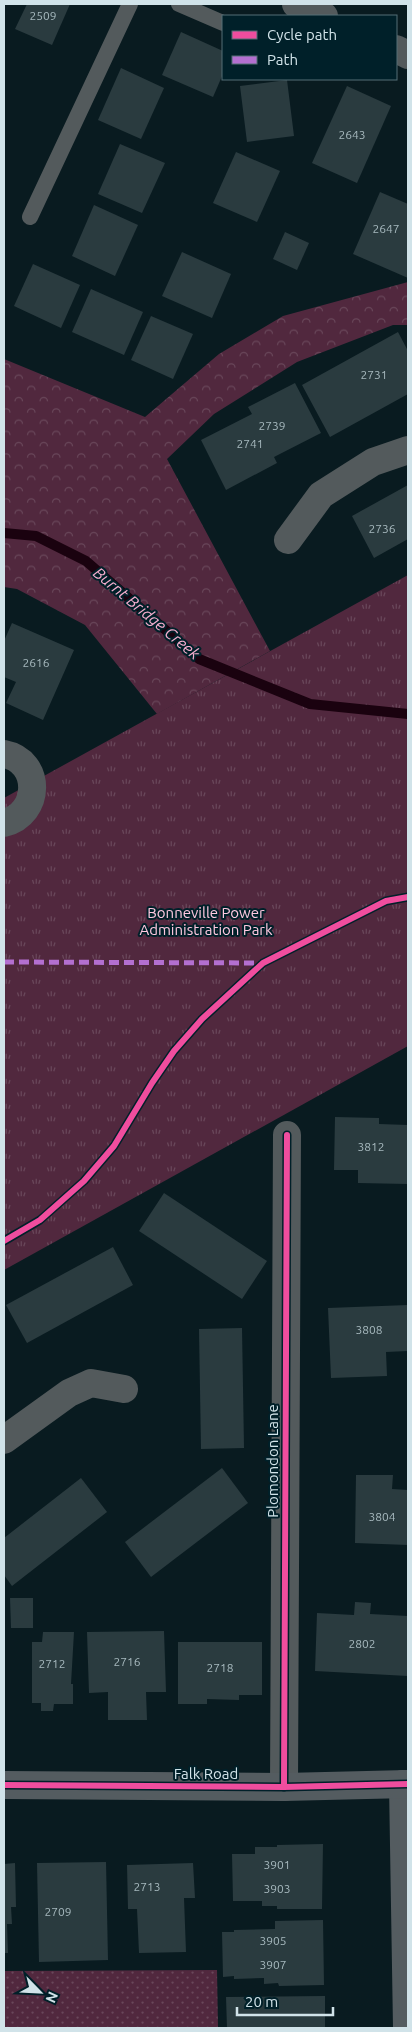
<svg xmlns="http://www.w3.org/2000/svg" width="412" height="2032" font-family="Ubuntu,sans-serif">
<style>
.grass{fill:url(#grass-dots)}
.forest{fill:url(#forest-crowns)}
.park{fill:url(#park-tufts)}
.lines{fill:none;stroke-linecap:round;stroke-linejoin:round}
.stream{stroke:#1a020f;stroke-width:10}
.building{fill:#2a3b3f}
.lane{stroke:#535a5c;stroke-width:16}
.street{stroke:#535a5c;stroke-width:28}
.secondary{stroke:#545c60;stroke-width:28}
.quiet{stroke:#b36fd0;stroke-width:5;stroke-dasharray:10 5;stroke-linecap:butt}
.cycleway-casing{stroke:#002029;stroke-width:9}
.cycleway{stroke:#ef4d9e;stroke-width:6}
.labels{text-anchor:middle;stroke-width:4;stroke-linejoin:round;paint-order:stroke}
.number-label{font-size:12px;fill:#a7b9be}
.park-label{font-size:15px;fill:#ffc8e0;stroke:#002029}
.street-label{font-size:15px;fill:#d1e3e9;stroke:#002029}
.water-label{font-size:16px;font-style:italic;fill:#f6aecf;stroke:#002029}
</style>
<defs>
<pattern id="grass-dots" width="8" height="8" patternUnits="userSpaceOnUse" patternTransform="scale(1.25)"><rect width="8" height="8" fill="#51283e"/><path d="M2 2h.1M6 6h.1" fill="none" stroke="#69475a" stroke-width="1.8" stroke-linecap="round"/></pattern>
<pattern id="forest-crowns" width="20" height="18" patternUnits="userSpaceOnUse" patternTransform="scale(1.25)"><rect width="20" height="18" fill="#51283e"/><path d="M2 6a3 3 0 1 1 6 0M12 15a3 3 0 1 1 6 0" fill="none" stroke="#69475a"/></pattern>
<pattern id="park-tufts" width="24" height="20" patternUnits="userSpaceOnUse" patternTransform="scale(1.25)"><rect width="24" height="20" fill="#51283e"/><path d="M3 7l-1-3M5 7V3M7 7l1-3M15 17l-1-3M17 17v-4M19 17l1-3" fill="none" stroke="#69475a"/></pattern>
</defs>
<rect width="100%" height="100%" fill="#091b20"/>
<polygon class="grass" points="217,1970 218,2028 4,2028 4,1971"/>
<polygon class="forest" points="408,282 408,325 393,325 297,362 214,414 167,459 270,651 157,714 85,625 17,589 4,587 4,359 145,417 219,354 283,316"/>
<polygon class="park" points="408,575 408,1046 4,1270 4,798"/>
<g class="lines">
<polyline class="stream" points="4,533 36,536 86,561 199,659 310,704 408,714"/>
</g>
<g class="building">
<polygon points="27,4 70,4 52,45 15,29"/>
<polygon points="181,32 223,51 223,74 213,97 162,75"/>
<polygon points="121,68 164,88 141,139 98,120"/>
<polygon points="287,80 294,136 247,142 240,86"/>
<polygon points="347,86 391,106 357,183 312,163"/>
<polygon points="120,144 165,163 142,213 98,194"/>
<polygon points="236,152 280,171 257,222 213,203"/>
<polygon points="380,192 408,204 408,278 353,254"/>
<polygon points="94,205 138,225 115,276 72,256"/>
<polygon points="285,232 309,243 297,270 273,259"/>
<polygon points="182,252 231,274 212,318 162,296"/>
<polygon points="33,264 80,285 61,328 14,306"/>
<polygon points="91,289 143,312 124,355 72,332"/>
<polygon points="151,316 193,334 173,379 131,360"/>
<polygon points="398,332 408,351 408,394 330,437 302,385"/>
<polygon points="295,383 321,433 274,457 277,463 226,490 201,440 252,414 248,407"/>
<polygon points="408,485 408,539 374,558 352,516"/>
<polygon points="12,623 74,650 43,720 6,703 16,682 4,677 4,641"/>
<polygon points="335,1117 379,1118 379,1124 408,1125 408,1184 358,1183 358,1170 334,1170"/>
<polygon points="164,1193 267,1261 242,1299 139,1231"/>
<polygon points="113,1247 133,1285 27,1343 6,1305"/>
<polygon points="408,1305 408,1351 386,1352 387,1376 331,1378 328,1308"/>
<polygon points="242,1328 244,1448 201,1449 199,1329"/>
<polygon points="222,1468 248,1503 151,1577 125,1542"/>
<polygon points="356,1475 393,1475 392,1489 408,1490 408,1545 355,1543"/>
<polygon points="81,1478 107,1512 12,1586 4,1575 4,1538"/>
<polygon points="10,1598 33,1598 33,1628 11,1628"/>
<polygon points="355,1602 371,1603 370,1614 408,1616 408,1676 315,1671 317,1613 354,1615"/>
<polygon points="164,1631 166,1692 146,1692 147,1720 108,1720 108,1692 89,1693 87,1632"/>
<polygon points="43,1632 74,1632 71,1684 73,1684 73,1704 54,1704 53,1711 41,1711 41,1703 32,1703 32,1642 42,1642"/>
<polygon points="178,1642 262,1642 262,1695 239,1695 239,1700 207,1699 207,1704 178,1704"/>
<polygon points="323,1844 322,1909 277,1909 277,1906 262,1906 262,1901 233,1901 232,1854 255,1854 255,1847 277,1847 277,1845"/>
<polygon points="106,1862 108,1960 39,1962 37,1863"/>
<polygon points="15,1863 16,1907 11,1907 12,1924 7,1924 8,1953 4,1953 4,1864"/>
<polygon points="193,1863 195,1898 184,1898 186,1952 139,1953 137,1909 128,1909 127,1865"/>
<polygon points="323,1920 324,1985 279,1986 278,1983 264,1984 264,1978 234,1979 234,1976 223,1977 222,1932 234,1932 234,1930 275,1929 275,1921"/>
<polygon points="325,1996 325,2028 227,2028 226,1997"/>
</g>
<g class="lines">
<g class="lane">
<polyline points="179,4 223,23"/>
<polyline points="30,217 130,4"/>
</g>
<g class="street">
<polyline points="296,4 324,16"/>
<polyline points="396,49 408,55"/>
<polyline points="288,540 321,495 373,462 408,450"/>
<path d="M 4,754 C 42,761 41,814 4,823"/>
<polyline points="4,1440 69,1393 91,1383 124,1389"/>
<polyline points="284,1787 287,1135"/>
</g>
<g class="secondary">
<polyline points="403,1784 407,2028"/>
<polyline points="4,1785 284,1787 408,1784"/>
</g>
<polyline class="quiet" points="4,962 263,963"/>
<g class="cycleway-casing">
<g id="cycleway">
<polyline points="4,1241 40,1220 84,1181 114,1146 152,1083 174,1051 202,1019 263,963 386,901 408,897"/>
<polyline points="4,1785 284,1787 408,1784"/>
<polyline points="284,1787 287,1135"/>
</g>
</g>
<use href="#cycleway" class="cycleway"/>
</g>
<g class="labels">
<g class="number-label">
<text x="43" y="20">2509</text>
<text x="352" y="139">2643</text>
<text x="386" y="233">2647</text>
<text x="374" y="379">2731</text>
<text x="272" y="430">2739</text>
<text x="250" y="448">2741</text>
<text x="382" y="533">2736</text>
<text x="36" y="667">2616</text>
<text x="371" y="1151">3812</text>
<text x="369" y="1334">3808</text>
<text x="382" y="1521">3804</text>
<text x="362" y="1648">2802</text>
<text x="127" y="1666">2716</text>
<text x="52" y="1668">2712</text>
<text x="220" y="1672">2718</text>
<text x="277" y="1869">3901</text>
<text x="147" y="1891">2713</text>
<text x="277" y="1893">3903</text>
<text x="58" y="1916">2709</text>
<text x="273" y="1945">3905</text>
<text x="273" y="1969">3907</text>
</g>
<g class="park-label">
<text x="206" y="918">Bonneville Power<tspan x="206" dy="17">Administration Park</tspan></text>
</g>
<g class="street-label">
<text transform="translate(273 1461) rotate(-90)" y="5">Plomondon Lane</text>
<text x="206" y="1779">Falk Road</text>
</g>
<g class="water-label">
<text transform="translate(147 613) rotate(40)" y="6">Burnt Bridge Creek</text>
</g>
</g>
<rect width="412" height="2032" fill="none" stroke="#d1e3e9" stroke-width="10"/>
<rect x="222" y="15" width="175" height="65" fill="#002029" stroke="#546e76"/>
<rect x="232" y="31" width="25" height="8" fill="#ef4d9e" stroke="#546e76"/>
<text x="267" y="40" font-size="15" fill="#d1e3e9">Cycle path</text>
<rect x="232" y="56" width="25" height="8" fill="#b36fd0" stroke="#546e76"/>
<text x="267" y="65" font-size="15" fill="#d1e3e9">Path</text>
<g transform="translate(40 1992) rotate(114)" stroke="#002029" stroke-width="4" paint-order="stroke">
<path d="M0-4L9 19L0 12L-9 19Z" fill="#d1e3e9"/>
<text y="-8" font-size="14" font-weight="bold" text-anchor="middle" fill="#d1e3e9">N</text>
</g>
<path d="M237 2007v8h96v-8" fill="none" stroke="#d1e3e9" stroke-width="2.5"/>
<text x="245" y="2007" font-size="15" fill="#d1e3e9" stroke="#002029" stroke-width="4" paint-order="stroke">20 m</text>
</svg>
